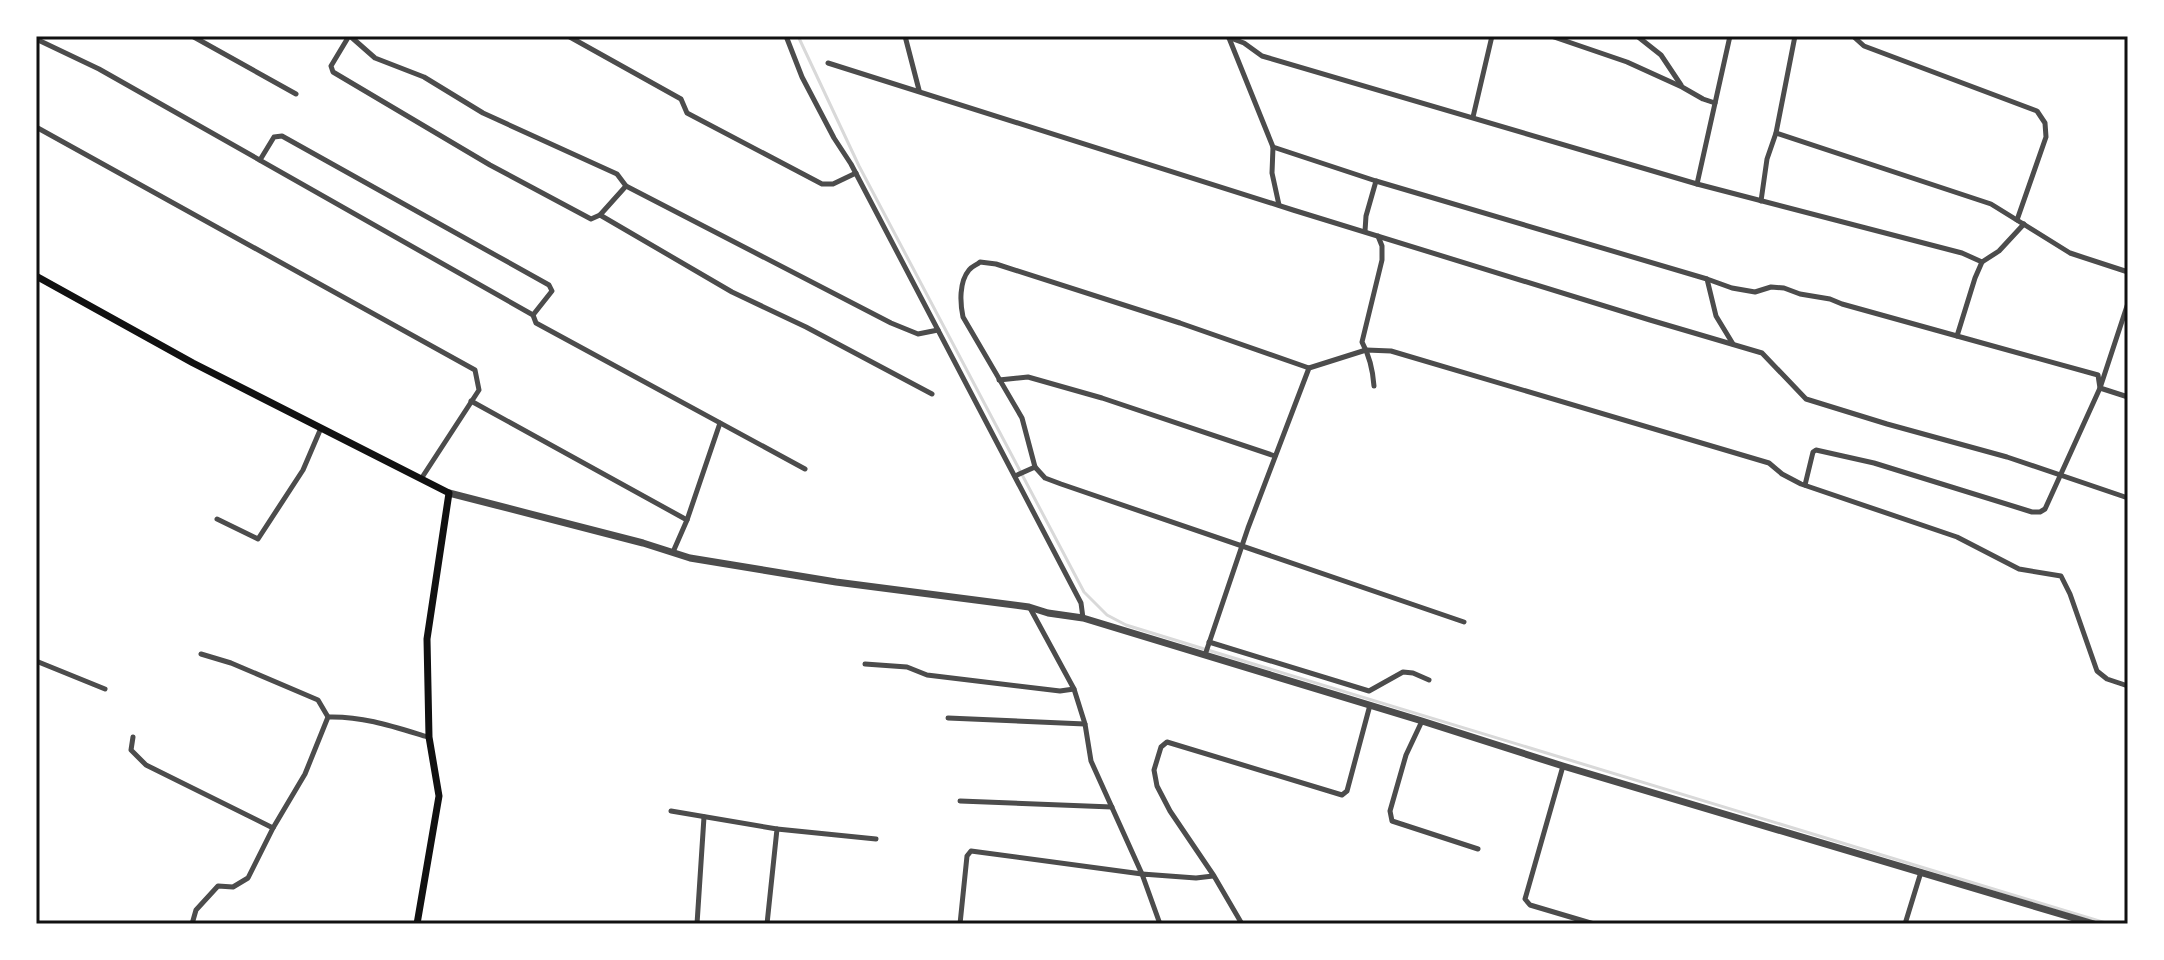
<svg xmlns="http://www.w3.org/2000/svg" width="2164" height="960" font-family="'Fira Sans',sans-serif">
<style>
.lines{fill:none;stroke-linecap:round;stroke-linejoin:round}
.stream{stroke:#d9d9d9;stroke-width:3}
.minor{stroke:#4c4c4c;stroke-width:5}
.tertiary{stroke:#4c4c4c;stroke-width:7}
.secondary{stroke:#111;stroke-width:7}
.neatline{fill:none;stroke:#111;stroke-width:3}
</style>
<rect width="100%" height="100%" fill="#fff"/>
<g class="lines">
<polyline class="stream" points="798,36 859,166 1084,592 1107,615 1126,625 1201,648 2109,924"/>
<g class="minor">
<polyline points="192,36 296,94"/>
<polyline points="349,36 331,66 333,72 490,165 591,219 600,215 626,186"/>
<polyline points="350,36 375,58 424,77 483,113 617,174 626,186 891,323 918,334 938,330"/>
<polyline points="568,36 681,99 687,113 822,184 833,184 856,173"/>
<polyline points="786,36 802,77 834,138 851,164 1081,603 1083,618"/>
<polyline points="905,36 919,90"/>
<polyline points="1225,36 1244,43 1262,56 1697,184 1962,253 1982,262 1999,251 2024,224"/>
<polyline points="1551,36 1627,62 1682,87 1703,99 1715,103"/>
<polyline points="1637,36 1661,55 1681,85"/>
<polyline points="1854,37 1864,46 2037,111 2045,123 2046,137 2017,220"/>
<polyline points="1229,38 1273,147 1376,181 1707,279 1716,316 1733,344"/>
<polyline points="36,39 99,69 533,315 536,323 805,469"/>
<polyline points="828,63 1293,210 1650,320 1762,353 1806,399 1887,424 2007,457 2128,498"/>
<polyline points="1473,117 1492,36"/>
<polyline points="36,127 475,370 479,390 421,479"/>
<polyline points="1776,133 1991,204 2070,253 2128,272"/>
<polyline points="1273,147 1272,173 1279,205"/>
<polyline points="260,160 274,137 282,136 549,285 552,291 533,315"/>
<polyline points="1697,184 1730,36"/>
<polyline points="1761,201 1767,159 1776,133 1795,36"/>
<polyline points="600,215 732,292 806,327 932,394"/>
<polyline points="1365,231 1366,216 1376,181"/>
<polyline points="1707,279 1732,288 1755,292 1771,287 1784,288 1800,294 1830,299 1842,304 1957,336 1975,278 1982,262"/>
<polyline points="1957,336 2098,375 2100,388 2128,397"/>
<polyline points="999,380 1028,377 1102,398 1275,456"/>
<path d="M 1374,386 C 1373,371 1369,355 1362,342 L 1382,260 L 1382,246 L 1378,236"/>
<polyline points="471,401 687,520 673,552"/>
<path d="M 1035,467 L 1022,418 L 963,317 C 960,303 959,282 969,270 C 972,266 977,265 980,262 L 996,264 L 1180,323 L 1309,368"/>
<polyline points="1015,476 1035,467 1045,478 1061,484 1464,622"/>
<polyline points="1805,485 1813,452 1816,450 1874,463 2032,512 2040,512 2045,509 2100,388 2128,303"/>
<polyline points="217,519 258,539 303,470 321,428"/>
<polyline points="687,520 720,423"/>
<polyline points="1209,642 1369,691 1403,672 1413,673 1429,680"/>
<polyline points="201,654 231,663 318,700 328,717"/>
<polyline points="1205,655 1248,528 1309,368 1366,350 1391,351 1769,463 1782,474 1801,484 1957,537 2019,569 2061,576 2070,594 2097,671 2107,679 2128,686"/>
<polyline points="36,661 105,689"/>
<polyline points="865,664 907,667 927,675 1060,691 1074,689"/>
<polyline points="948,718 1085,724"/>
<polyline points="1422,721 1406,755 1390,811 1392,821 1478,849"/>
<polyline points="133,737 131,750 146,765 273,828"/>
<polyline points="1563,766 1525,899 1530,905 1594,924"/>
<polyline points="960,801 1112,807"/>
<polyline points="671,811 777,829 767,924"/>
<polyline points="777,829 876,839"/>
<path d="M 192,924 L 196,910 L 218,886 L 233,887 L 248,878 L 273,828 L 305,774 L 328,717 C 364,716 395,727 428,737"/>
<polyline points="697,924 704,817"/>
<polyline points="960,924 967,856 971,851 1142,874 1091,761 1085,724 1074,689 1030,608"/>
<polyline points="1160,924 1142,874 1196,878 1213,876"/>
<polyline points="1242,924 1214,876 1170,811 1157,786 1154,770 1161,747 1167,742 1342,795 1347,791 1370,705"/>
<polyline points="1905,924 1921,872"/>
</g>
<polyline class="tertiary" points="449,493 643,543 690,558 836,582 1029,607 1048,613 1083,618 1422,721 1563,766 2094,924"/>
<polyline class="secondary" points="36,276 193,363 449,493 427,639 429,737 439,796 417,924"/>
</g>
<rect width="2164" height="960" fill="none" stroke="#ffffff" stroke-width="76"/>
<rect x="38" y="38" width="2088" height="884" class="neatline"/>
</svg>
